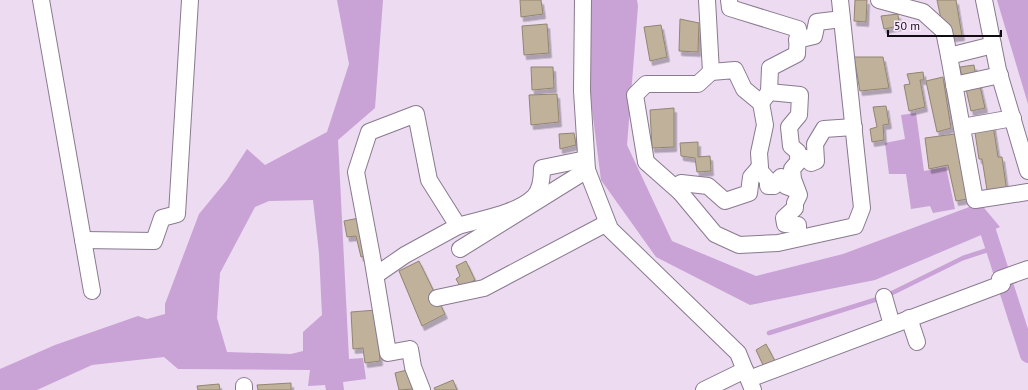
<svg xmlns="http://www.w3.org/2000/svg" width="1028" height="390" font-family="'PT Sans',sans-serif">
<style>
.water{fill:#c9a2d6;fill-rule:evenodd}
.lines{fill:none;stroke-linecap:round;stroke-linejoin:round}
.stream{stroke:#c9a2d6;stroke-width:4.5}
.canal{stroke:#c9a2d6;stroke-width:16}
.building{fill:#bfb19a;stroke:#92856f;filter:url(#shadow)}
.minor-casing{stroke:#897a8e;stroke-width:18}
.minor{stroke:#fff;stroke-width:16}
</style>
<defs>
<filter id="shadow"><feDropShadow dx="2.5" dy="4.5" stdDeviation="0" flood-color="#0004"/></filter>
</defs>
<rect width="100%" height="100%" fill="#ecdbf1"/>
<g class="water">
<path d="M 337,0 L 383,0 L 375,108 L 338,140 L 349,359 L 363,358 L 366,379 L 343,382 L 344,390 L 326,390 L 325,385 L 308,386 L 310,370 L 178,369 L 164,357 L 92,365 L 37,390 L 0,390 L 0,369 L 55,345 L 138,316 L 147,319 L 165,314 L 165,304 L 199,214 L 227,180 L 247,149 L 265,165 L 327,132 L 349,64 ZM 313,200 L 319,253 L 322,315 L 303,332 L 303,351 L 291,354 L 227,352 L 217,318 L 220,273 L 255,207 L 269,201 Z"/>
<polygon points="575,0 637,0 638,6 627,145 672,241 756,276 843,254 980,203 1000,227 875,280 750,305 656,257 601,180 579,7"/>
<polygon points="997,0 1028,0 1028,104"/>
<polygon points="916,113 924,171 946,167 955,209 933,213 930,206 911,209 906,174 889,174 885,143 905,139 901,115"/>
</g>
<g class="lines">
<polyline class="stream" points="769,333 884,297 963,258 994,248"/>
<polyline class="canal" points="988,231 1028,355"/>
</g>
<g class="building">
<polygon points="520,0 541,0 543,14 521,17"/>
<polygon points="855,0 867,0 866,22 854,21"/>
<polygon points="937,0 956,0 962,36 945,38"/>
<polygon points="898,14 899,26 884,29 881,16"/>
<polygon points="680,19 699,23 698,52 679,51"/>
<polygon points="547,24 549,53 524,55 522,26"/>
<polygon points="661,25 667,57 650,61 644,27"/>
<polygon points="854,57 883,57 889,88 860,91"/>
<polygon points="974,65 976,77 962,79 960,67"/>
<polygon points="531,67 553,67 554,88 532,90"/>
<polygon points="923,72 924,80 920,80 925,107 909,111 904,85 910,84 907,74"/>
<polygon points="943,77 951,128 937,132 926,81"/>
<polygon points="979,82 985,108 971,111 965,85"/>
<polygon points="557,94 559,122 531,125 529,95"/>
<polygon points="886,106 889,124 883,125 884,140 872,142 870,129 877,127 873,107"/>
<polygon points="674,108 674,147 652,148 650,110"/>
<polygon points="993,125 998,157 1002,157 1007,193 988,196 982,159 979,159 974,126"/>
<polygon points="574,133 576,145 560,149 559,134"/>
<polygon points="955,134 968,199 956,201 948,165 929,169 925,138"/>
<polygon points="698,142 698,157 710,156 711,171 697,172 695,158 681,156 680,143"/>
<polygon points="359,218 369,255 361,257 356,236 347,237 344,221"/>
<polygon points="419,261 445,314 422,326 399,271"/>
<polygon points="466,261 475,280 461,288 456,279 460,276 456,266"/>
<polygon points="377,310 380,361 365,363 363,348 353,349 351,312"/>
<polygon points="766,344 775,361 763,365 756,350"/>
<polygon points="407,370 413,389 399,390 395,373"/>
<polygon points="453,380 457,390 435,390 434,388"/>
<polygon points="291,383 291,390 258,390 257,385"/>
<polygon points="219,384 220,390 198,390 197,386"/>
</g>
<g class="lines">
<g class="minor-casing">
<g id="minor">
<polyline points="41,0 92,291"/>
<polyline points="583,0 582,91 587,170 610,229 738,353 753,390"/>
<polyline points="707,0 711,72 698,84 646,84 635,95 646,162 680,192 681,183 708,186 725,201 749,193 751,177 760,167 759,153 765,125 761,103 769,92 770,68 797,54 798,29 730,8 729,0"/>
<polyline points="879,0 923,12 944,31 949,56 993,45"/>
<polyline points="984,0 998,70 1028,171"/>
<polyline points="797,40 814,36 817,22 842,19"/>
<polyline points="949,56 975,200 1028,192"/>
<polyline points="711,72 735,70 744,89 761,103"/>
<polyline points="954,85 1000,75"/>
<polyline points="769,92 800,95 799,115 789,127 791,146 798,152 799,161 792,169 793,179 799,195 795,203 795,208 784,218 785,224 798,225 798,238"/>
<polyline points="962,127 1013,118"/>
<polyline points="798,158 806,158 811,163 816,161 815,144 824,129 854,127"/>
<polyline points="758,169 768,180 768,186 774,186 781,177 785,178 786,186 794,189"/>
<polyline points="680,192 715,234 739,245 778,243 855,226 862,208 840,0"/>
<polyline points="83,240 154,241 162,218 177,214 190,0"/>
<polyline points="460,249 587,170"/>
<polyline points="376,275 405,255 458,226"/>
<polyline points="884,297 892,325"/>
<polyline points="437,298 484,288 607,223"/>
<polyline points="909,318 917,342"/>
<polyline points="749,379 1002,284 1000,279 1028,269"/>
<polyline points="244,390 244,386"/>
<path d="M 422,390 L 413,367 L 410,349 L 388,353 L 373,262 L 356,172 L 369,132 L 416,114 L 429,180 L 458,226 C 481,219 516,214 534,197 C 541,190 542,177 542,168 L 586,159"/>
<polyline points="704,390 745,370"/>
</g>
</g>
<use href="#minor" class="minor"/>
</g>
<path d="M888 30v6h113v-6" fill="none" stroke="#110b13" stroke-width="2"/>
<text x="894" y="30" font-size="12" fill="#110b13" stroke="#f9e8fe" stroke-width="3" paint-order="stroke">50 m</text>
</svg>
